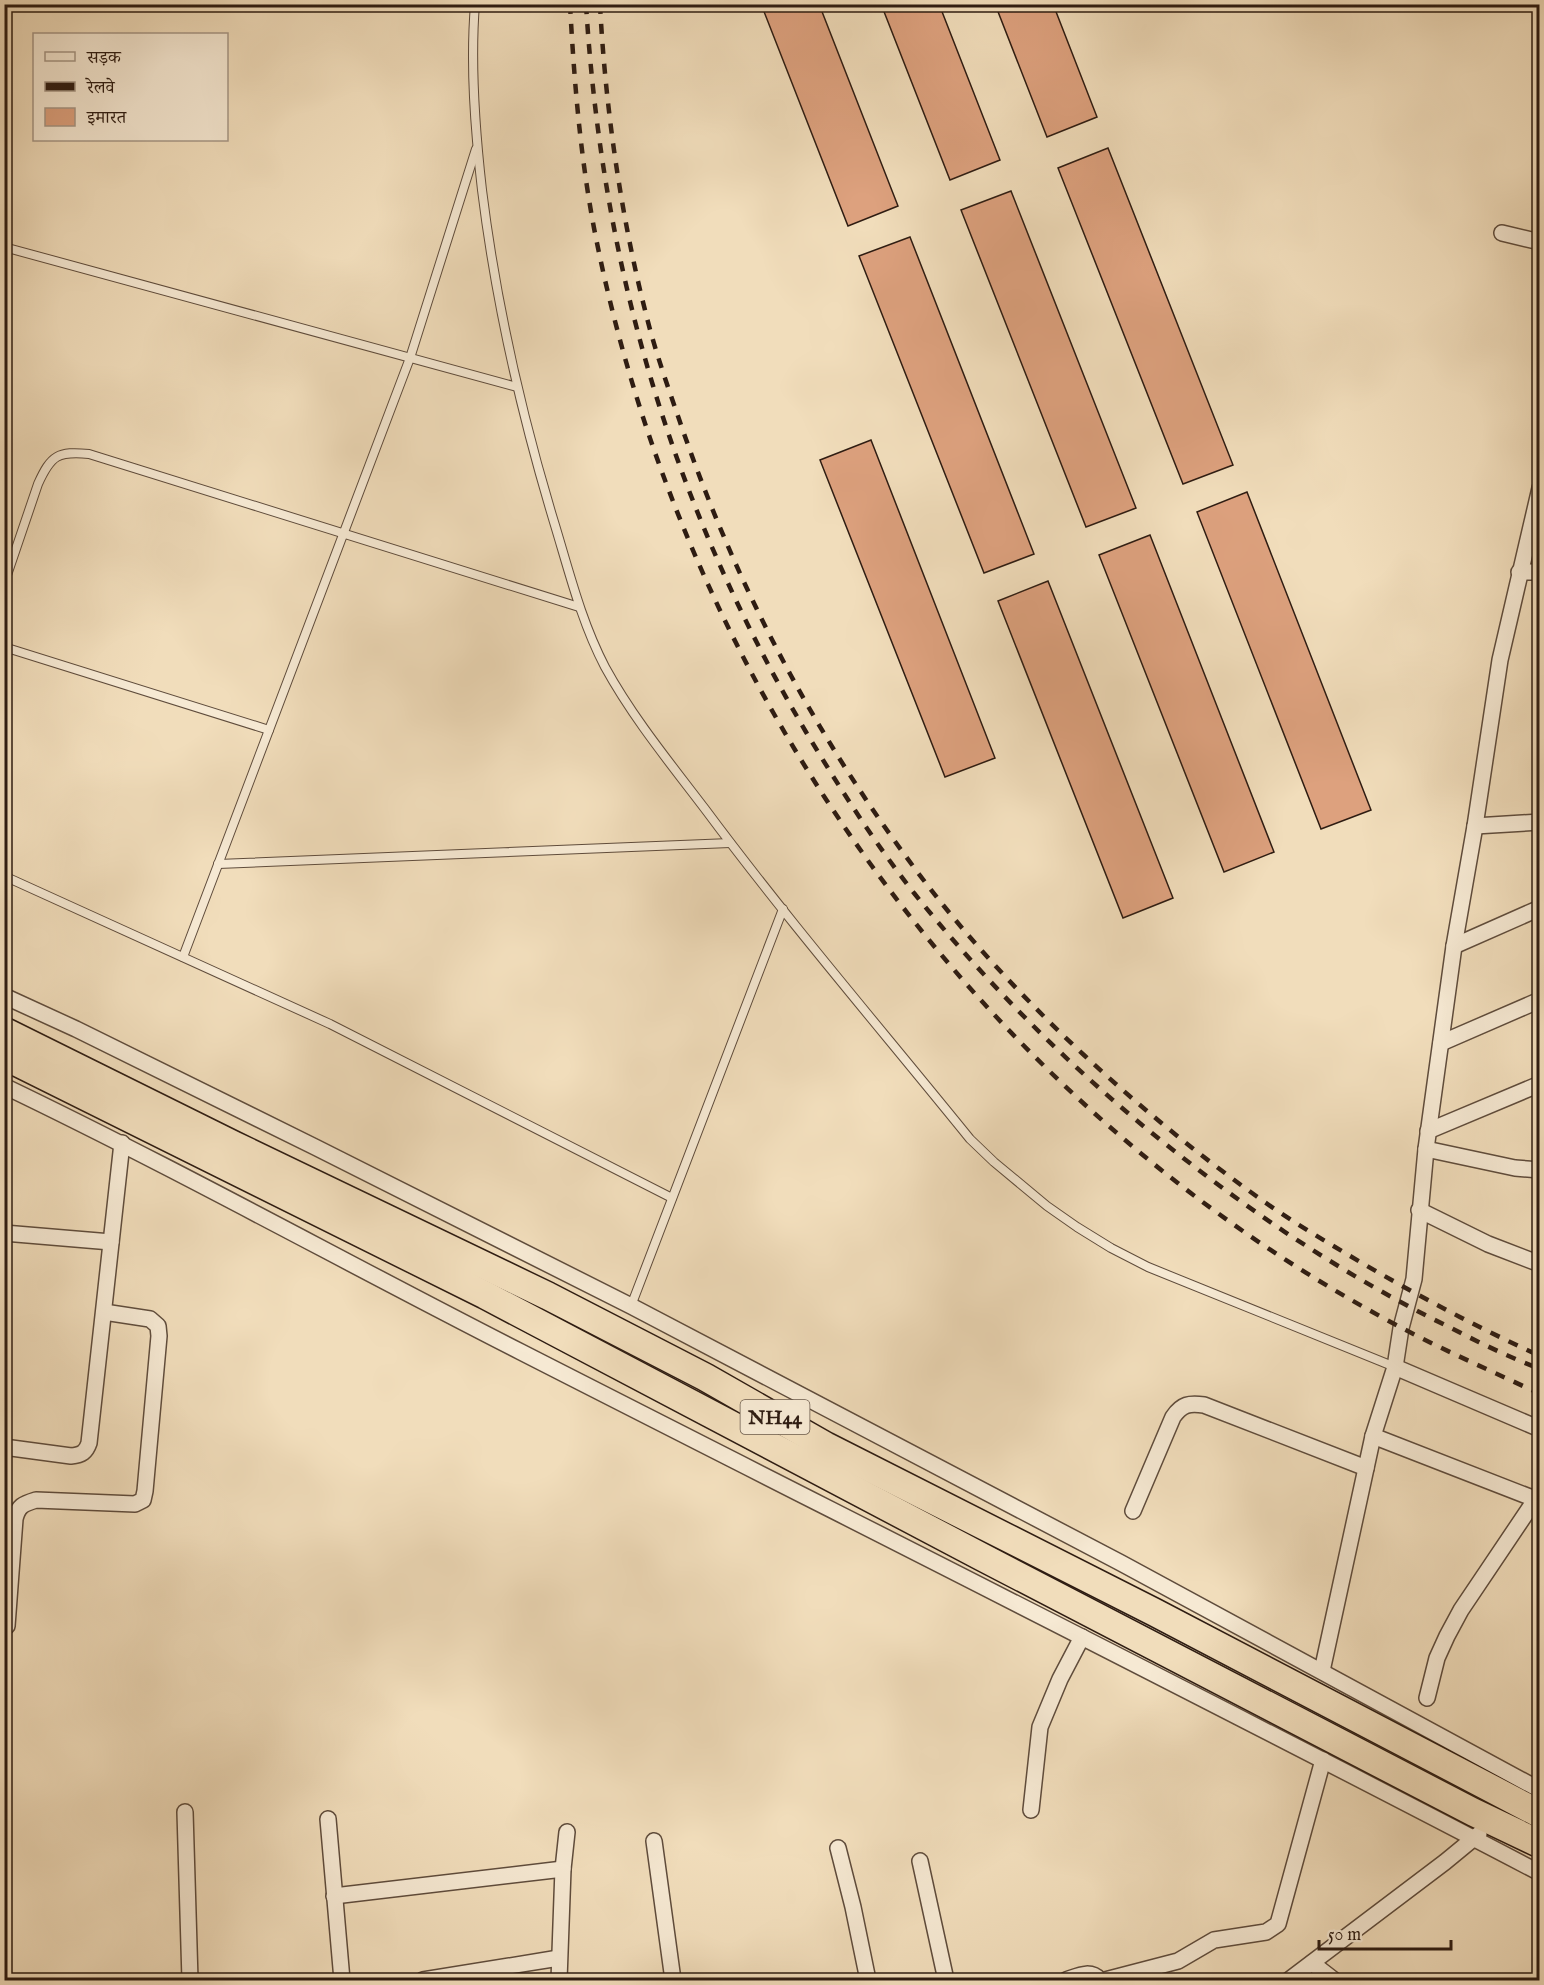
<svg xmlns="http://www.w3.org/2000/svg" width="1544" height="1985" font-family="'IM FELL English','Noto Serif Devanagari',serif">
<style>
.building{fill:#dda17e;stroke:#2e1c12;stroke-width:1.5}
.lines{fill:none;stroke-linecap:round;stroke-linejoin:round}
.lane-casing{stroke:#5f4c3c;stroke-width:10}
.street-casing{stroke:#5f4c3c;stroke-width:18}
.highway-casing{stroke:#2e1c12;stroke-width:30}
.lane{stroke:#f6e9d3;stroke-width:8}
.street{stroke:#f6e9d3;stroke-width:15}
.highway{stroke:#f1ddbb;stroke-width:27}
.rail{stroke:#2e1c12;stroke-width:4.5;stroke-dasharray:10 10;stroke-linecap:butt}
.labels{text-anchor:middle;stroke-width:4.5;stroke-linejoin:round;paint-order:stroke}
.shield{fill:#f6e9d3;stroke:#6a5a4c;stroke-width:1.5}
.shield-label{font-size:20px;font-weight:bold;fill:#2e1c12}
</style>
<rect width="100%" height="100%" fill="#f1ddbb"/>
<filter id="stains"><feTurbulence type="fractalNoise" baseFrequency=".00333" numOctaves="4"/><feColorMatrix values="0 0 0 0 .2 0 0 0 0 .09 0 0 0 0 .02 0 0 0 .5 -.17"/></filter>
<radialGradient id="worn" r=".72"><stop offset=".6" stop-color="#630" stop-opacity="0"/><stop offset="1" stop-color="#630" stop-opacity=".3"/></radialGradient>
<g class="building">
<polygon points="761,4 819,4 898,206 848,226"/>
<polygon points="881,4 939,4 1000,160 950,180"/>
<polygon points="995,4 1053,4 1097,117 1047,137"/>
<polygon points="1108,148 1233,465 1183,484 1058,168"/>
<polygon points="1011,191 1136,508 1086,527 961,210"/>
<polygon points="910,237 1034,554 984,573 859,256"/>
<polygon points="871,440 995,758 945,777 820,460"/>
<polygon points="1247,492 1371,810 1321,829 1197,512"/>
<polygon points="1150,535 1274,852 1224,872 1099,555"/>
<polygon points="1048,581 1173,898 1123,918 998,601"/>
</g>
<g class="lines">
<g class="lane-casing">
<g id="lane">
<path d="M 475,4 C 470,66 475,129 482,190 C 496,303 521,413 554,522 C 569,571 581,621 605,667 C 633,718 670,763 705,809 C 789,922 881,1029 970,1139 L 994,1162 L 1047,1206 L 1077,1227 L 1111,1248 L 1148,1267 L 1395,1367"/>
<polyline points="4,247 517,387"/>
<path d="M 4,584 L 38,484 C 51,455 58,451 89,454 L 579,607"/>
<polyline points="4,647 269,730"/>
<polyline points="218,864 730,843"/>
<polyline points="4,876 330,1024 672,1198"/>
<polyline points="183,957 410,358 476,149"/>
<polyline points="631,1306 783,909"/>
</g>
</g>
<g class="street-casing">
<g id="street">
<polyline points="1502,233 1540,242"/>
<polyline points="1519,572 1540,572"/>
<polyline points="1475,826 1540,822"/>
<polyline points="1454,946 1540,908"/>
<polyline points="4,996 76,1029 315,1147 631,1306 1121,1563 1540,1790"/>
<polyline points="1441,1043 1540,1000"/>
<path d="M 4,1086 C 179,1170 348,1264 521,1352 C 860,1525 1202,1696 1540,1873"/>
<polyline points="1428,1131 1540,1084"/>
<polyline points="1426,1149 1515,1168 1540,1170"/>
<polyline points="1419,1210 1488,1244 1540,1264"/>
<polyline points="4,1233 111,1242"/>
<polyline points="1395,1367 1540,1429"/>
<polyline points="1373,1436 1540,1501"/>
<path d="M 4,1447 L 71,1456 C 82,1455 86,1452 89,1443 L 122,1143"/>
<path d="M 1133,1511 L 1173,1417 C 1182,1404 1189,1403 1204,1405 L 1366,1468"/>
<path d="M 7,1626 L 15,1519 C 18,1506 23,1504 36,1500 L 135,1504 L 143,1500 L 145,1491 L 159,1336 L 158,1326 L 150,1319 L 104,1312"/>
<polyline points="1322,1671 1373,1436 1395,1367 1401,1328 1414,1279 1426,1149 1454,946 1475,826 1500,660 1540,488"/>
<polyline points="1427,1698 1437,1658 1447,1636 1461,1610 1535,1500"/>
<polyline points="1031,1810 1040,1727 1060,1679 1082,1637"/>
<polyline points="185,1812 190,1980"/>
<polyline points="328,1819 342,1980"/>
<polyline points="654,1841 673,1980"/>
<polyline points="838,1848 853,1907 868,1980"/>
<polyline points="920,1861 946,1980"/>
<polyline points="334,1896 563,1869"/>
<polyline points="1312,1963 1334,1980"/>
<polyline points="423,1980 559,1958"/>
<polyline points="559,1980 563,1869 567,1832"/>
<path d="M 1066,1980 C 1078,1976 1090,1969 1100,1980"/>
<polyline points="1105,1980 1178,1961 1214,1940 1266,1932 1278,1924 1323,1760"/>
<polyline points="1289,1980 1445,1862 1479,1834"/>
</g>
</g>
<g class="highway-casing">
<g id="highway">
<polyline points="4,1031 234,1145 548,1296 705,1377 826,1446 1154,1612 1540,1814"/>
<polyline points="4,1056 485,1295 982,1557 1473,1812 1540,1844"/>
</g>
</g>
<use href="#lane" class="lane"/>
<use href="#street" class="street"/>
<use href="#highway" class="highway"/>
<g class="rail">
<path d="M 570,4 C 574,79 580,154 594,228 C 670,620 895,979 1219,1214 C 1275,1255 1341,1296 1402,1328 C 1447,1352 1494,1372 1540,1394"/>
<path d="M 586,4 C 602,267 672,505 806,732 C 839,787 874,842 914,893 C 995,994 1088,1085 1191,1164 C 1272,1227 1359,1283 1451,1328 C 1480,1343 1509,1357 1540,1369"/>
<path d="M 600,4 C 605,105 621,217 646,314 C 655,351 668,387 680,422 C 737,589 818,742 925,882 C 1013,997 1134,1108 1252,1193 C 1287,1219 1325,1241 1362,1263 C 1420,1297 1479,1328 1540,1356"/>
</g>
</g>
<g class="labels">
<rect class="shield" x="740.5" y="1400" width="69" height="34" rx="4.5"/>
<g class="shield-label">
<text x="775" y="1424">NH44</text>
</g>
</g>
<rect width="1544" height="1985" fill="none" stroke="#f1ddbb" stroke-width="24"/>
<rect x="6" y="6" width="1532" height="1973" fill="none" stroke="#2e1c12" stroke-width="3"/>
<rect x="12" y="12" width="1520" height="1961" fill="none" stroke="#2e1c12" stroke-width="1.5"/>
<rect x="33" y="33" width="195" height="108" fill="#f6e9d3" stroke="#a69786" stroke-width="1.5"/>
<rect x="45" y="52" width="30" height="9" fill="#f6e9d3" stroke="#a69786" stroke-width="1.5"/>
<text x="87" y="63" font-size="18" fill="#2e1c12">सड़क</text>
<rect x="45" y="82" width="30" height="9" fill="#2e1c12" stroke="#a69786" stroke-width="1.5"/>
<text x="87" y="93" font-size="18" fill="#2e1c12">रेलवे</text>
<rect x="45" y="108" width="30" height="18" fill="#dda17e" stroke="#a69786" stroke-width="1.5"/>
<text x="87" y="123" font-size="18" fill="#2e1c12">इमारत</text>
<path d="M1319 1940v9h132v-9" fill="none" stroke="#2e1c12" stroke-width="3"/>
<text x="1328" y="1940" font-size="18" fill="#2e1c12" stroke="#f6e9d3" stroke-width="4.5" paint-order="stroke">50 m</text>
<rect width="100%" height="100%" filter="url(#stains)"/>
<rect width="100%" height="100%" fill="url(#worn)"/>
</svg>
